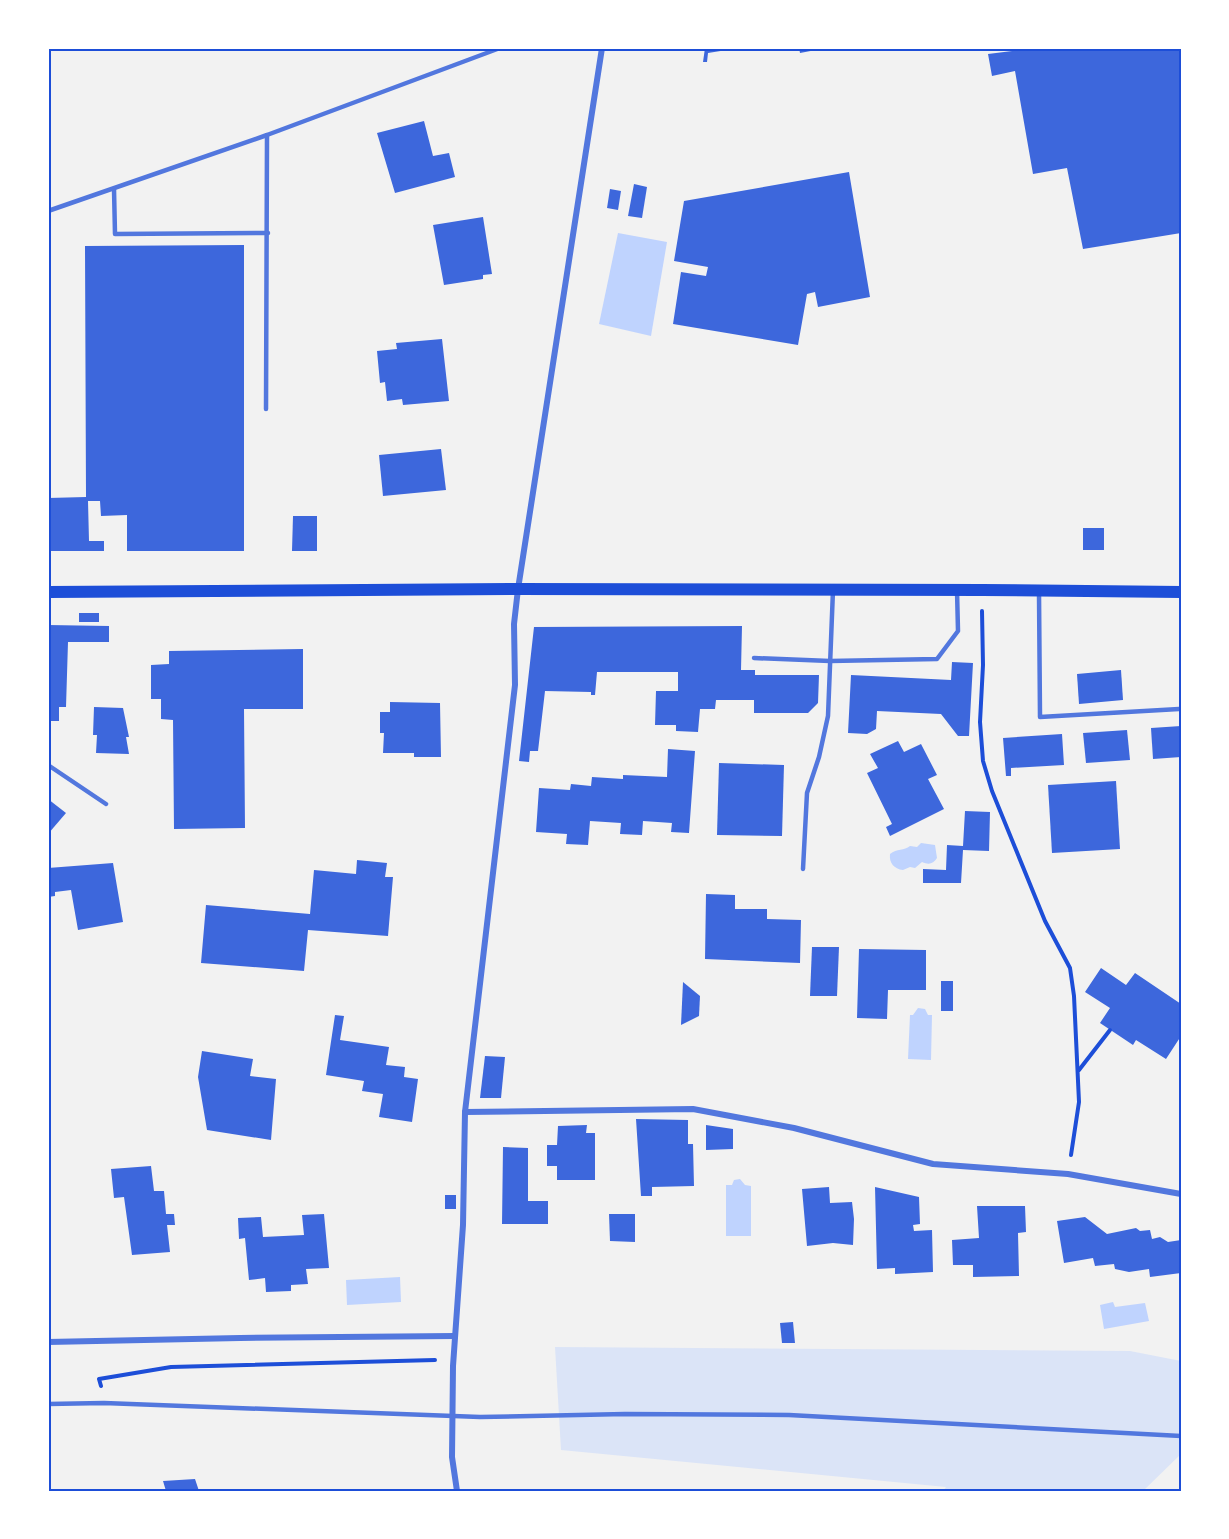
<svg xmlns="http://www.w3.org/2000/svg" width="1229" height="1539" font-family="'Roboto Condensed',sans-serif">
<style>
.green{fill:#dbe4f7}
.water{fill:#bfd3fe}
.building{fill:#3d67dc}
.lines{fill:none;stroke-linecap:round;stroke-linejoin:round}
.path{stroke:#1d4ed8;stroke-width:4}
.service{stroke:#5277de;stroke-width:4.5}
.minor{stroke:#5277de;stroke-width:6}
.secondary{stroke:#1d4ed8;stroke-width:12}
.neatline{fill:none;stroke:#1d4ed8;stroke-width:2}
</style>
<rect width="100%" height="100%" fill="#f2f2f2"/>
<polygon class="green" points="555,1347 1130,1351 1181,1361 1181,1454 1143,1491 943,1491 946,1487 561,1450"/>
<g class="water">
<polygon points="618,233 667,242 651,336 599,324"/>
<path d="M 921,843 L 935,845 L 937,858 C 933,864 929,865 922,862 L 915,868 L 910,867 L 903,870 C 894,869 889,863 890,854 C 897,848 904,851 910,846 L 917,847 Z"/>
<polygon points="918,1008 925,1009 928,1015 932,1015 931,1060 908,1059 910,1015 913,1015"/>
<polygon points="740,1179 745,1185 751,1186 751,1236 726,1236 726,1185 732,1185 734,1180"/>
<polygon points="400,1277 401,1302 347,1305 346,1280"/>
<polygon points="1113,1302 1115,1307 1145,1303 1149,1321 1104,1329 1100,1305"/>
</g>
<g class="building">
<polygon points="705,48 733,48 733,49 708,53 707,62 703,62"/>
<polygon points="799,48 821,48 821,49 800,53"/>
<polygon points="1011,48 1181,48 1181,233 1083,249 1067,168 1033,174 1015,71 992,76 988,54 1012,51"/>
<polygon points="424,121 433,156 449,153 455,177 395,193 377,133"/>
<polygon points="849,172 870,297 818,307 815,292 807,294 798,345 673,324 681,272 706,276 708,267 674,261 684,201"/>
<polygon points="634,184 647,187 642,218 628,216"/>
<polygon points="610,189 621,191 618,210 607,208"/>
<polygon points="483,217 492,274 483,275 483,279 444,285 433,225"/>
<polygon points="244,245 244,551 127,551 127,515 101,516 100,501 88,501 89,541 104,541 104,551 48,551 48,498 86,497 85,246"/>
<polygon points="442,339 449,401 403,405 402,399 387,401 385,382 380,383 377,351 397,349 396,343"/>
<polygon points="441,449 446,490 383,496 379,455"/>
<polygon points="293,516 317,516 317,551 292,551"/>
<rect x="1083" y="528" width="21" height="22"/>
<rect x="79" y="613" width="20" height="9"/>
<polygon points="48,625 109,626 109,642 68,642 66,707 59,707 59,721 48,721"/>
<polygon points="742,626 741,670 755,670 755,675 819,675 818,703 808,713 754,713 754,700 716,700 715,709 700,709 698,732 676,731 676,725 655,725 656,691 678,691 678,672 597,672 595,695 591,695 591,692 545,691 538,751 530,751 529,762 519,761 534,627"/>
<polygon points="303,649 303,709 244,709 245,828 174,829 173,720 161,719 161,699 151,699 151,665 169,664 169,651"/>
<polygon points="952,662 973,663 969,736 958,736 941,714 877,711 876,729 867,734 848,733 851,675 951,680"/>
<polygon points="1121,670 1123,700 1079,704 1077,674"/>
<polygon points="390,702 440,703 441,757 414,757 414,753 383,753 384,733 380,733 380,712 390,712"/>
<polygon points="94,707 123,708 129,737 126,737 129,754 96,753 97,735 93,735"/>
<polygon points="1181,726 1181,757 1153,759 1151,728"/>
<polygon points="1127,730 1130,760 1086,763 1083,733"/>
<polygon points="1062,734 1064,765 1011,768 1011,776 1006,776 1003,738"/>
<polygon points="898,741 904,752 921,744 937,775 928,779 944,809 890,836 886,827 892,824 867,773 878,768 870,754"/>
<polygon points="668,749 695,751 689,833 671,832 672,823 643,821 642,835 620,834 621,823 590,821 588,845 566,844 567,834 536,832 539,788 570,790 571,784 591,786 592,777 623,779 623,775 667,777"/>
<polygon points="719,763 784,765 782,836 717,835"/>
<polygon points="1116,781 1120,849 1052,853 1048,785"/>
<polygon points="48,799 66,813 48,834"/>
<polygon points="965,811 990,812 989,851 963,850 961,883 923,883 923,869 946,870 947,845 963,846"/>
<polygon points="357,860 387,863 385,877 393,877 388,936 308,930 304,971 201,963 206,905 310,914 314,870 356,874"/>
<polygon points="113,863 123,922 78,930 71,890 55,892 55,896 48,897 48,868"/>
<polygon points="706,894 735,895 735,909 767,909 767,919 801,920 800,963 705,959"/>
<polygon points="812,947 839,947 837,996 810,996"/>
<polygon points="859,949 926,950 926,990 888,990 887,1019 857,1018"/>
<polygon points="1101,968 1126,985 1135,973 1181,1004 1181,1036 1166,1059 1136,1040 1133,1045 1100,1023 1110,1008 1085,992"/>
<rect x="941" y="981" width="12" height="30"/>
<polygon points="683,982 700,996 699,1016 681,1025"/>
<polygon points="335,1015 344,1016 340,1040 389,1047 386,1065 405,1067 404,1077 418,1079 412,1122 379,1117 383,1094 362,1091 364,1081 326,1075"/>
<polygon points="202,1051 253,1059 250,1076 276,1079 271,1140 207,1130 198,1077"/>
<polygon points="485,1056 505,1057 501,1098 480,1098"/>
<polygon points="636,1119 688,1120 688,1144 693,1144 694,1186 652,1187 652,1196 641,1196"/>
<polygon points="587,1125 586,1133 595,1133 595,1180 557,1180 557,1166 547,1166 547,1145 557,1145 558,1126"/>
<polygon points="706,1125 733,1129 733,1149 706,1150"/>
<polygon points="503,1147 528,1148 528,1201 548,1201 548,1224 502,1224"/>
<polygon points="151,1166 154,1191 164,1191 166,1214 174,1214 175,1225 167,1225 170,1252 132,1255 124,1197 114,1198 111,1169"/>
<polygon points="829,1187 830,1203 852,1202 854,1219 853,1245 833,1243 807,1246 802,1189"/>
<polygon points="875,1187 919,1197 920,1224 913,1225 914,1231 932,1230 933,1272 895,1274 895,1268 877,1269"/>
<rect x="445" y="1195" width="11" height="14"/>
<polygon points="977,1206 1025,1206 1026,1232 1018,1233 1019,1276 973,1277 973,1265 953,1265 952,1240 979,1238"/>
<polygon points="324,1214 329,1268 306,1269 308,1284 291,1285 291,1291 266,1292 265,1278 249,1280 245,1238 239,1239 238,1218 261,1217 263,1237 304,1235 302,1215"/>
<polygon points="609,1214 635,1214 635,1242 610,1241"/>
<polygon points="1085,1217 1107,1234 1136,1228 1140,1231 1150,1230 1152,1239 1160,1237 1168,1242 1181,1240 1181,1273 1150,1277 1149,1269 1129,1272 1115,1269 1114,1264 1095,1266 1093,1258 1064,1263 1057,1221"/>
<polygon points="793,1322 795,1343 782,1343 780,1323"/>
<polygon points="195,1479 199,1491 166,1491 163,1481"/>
</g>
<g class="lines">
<g class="path">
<polyline points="982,611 983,665 980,722 983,761 992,791 1045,921 1070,968 1074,996 1079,1102 1071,1155"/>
<polyline points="1079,1070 1110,1030"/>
<polyline points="101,1386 99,1379 171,1367 435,1360"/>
</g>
<g class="service">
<polyline points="114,189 115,234 268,233"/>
<polyline points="48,211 267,135 500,48"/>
<polyline points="266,409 267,135"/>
<polyline points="1039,593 1040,717 1179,709"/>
<polyline points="754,658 830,661 937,659 958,631 957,590"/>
<polyline points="48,765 106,804"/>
<polyline points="803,869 807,793 819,757 828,716 833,590"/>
<polyline points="48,1404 104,1403 480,1417 625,1414 789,1415 1181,1436"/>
</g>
<g class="minor">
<polyline points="465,1112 693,1109 794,1128 933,1164 1068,1174 1181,1194"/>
<polyline points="48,1342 240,1338 455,1336"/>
<polyline points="457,1491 452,1457 453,1366 463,1225 465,1112 515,685 514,624 518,589 602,48"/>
</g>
<polyline class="secondary" points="48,592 518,589 982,590 1181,592"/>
</g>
<rect width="1229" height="1539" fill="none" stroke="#ffffff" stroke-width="99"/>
<rect x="50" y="50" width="1130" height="1440" class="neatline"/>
</svg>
